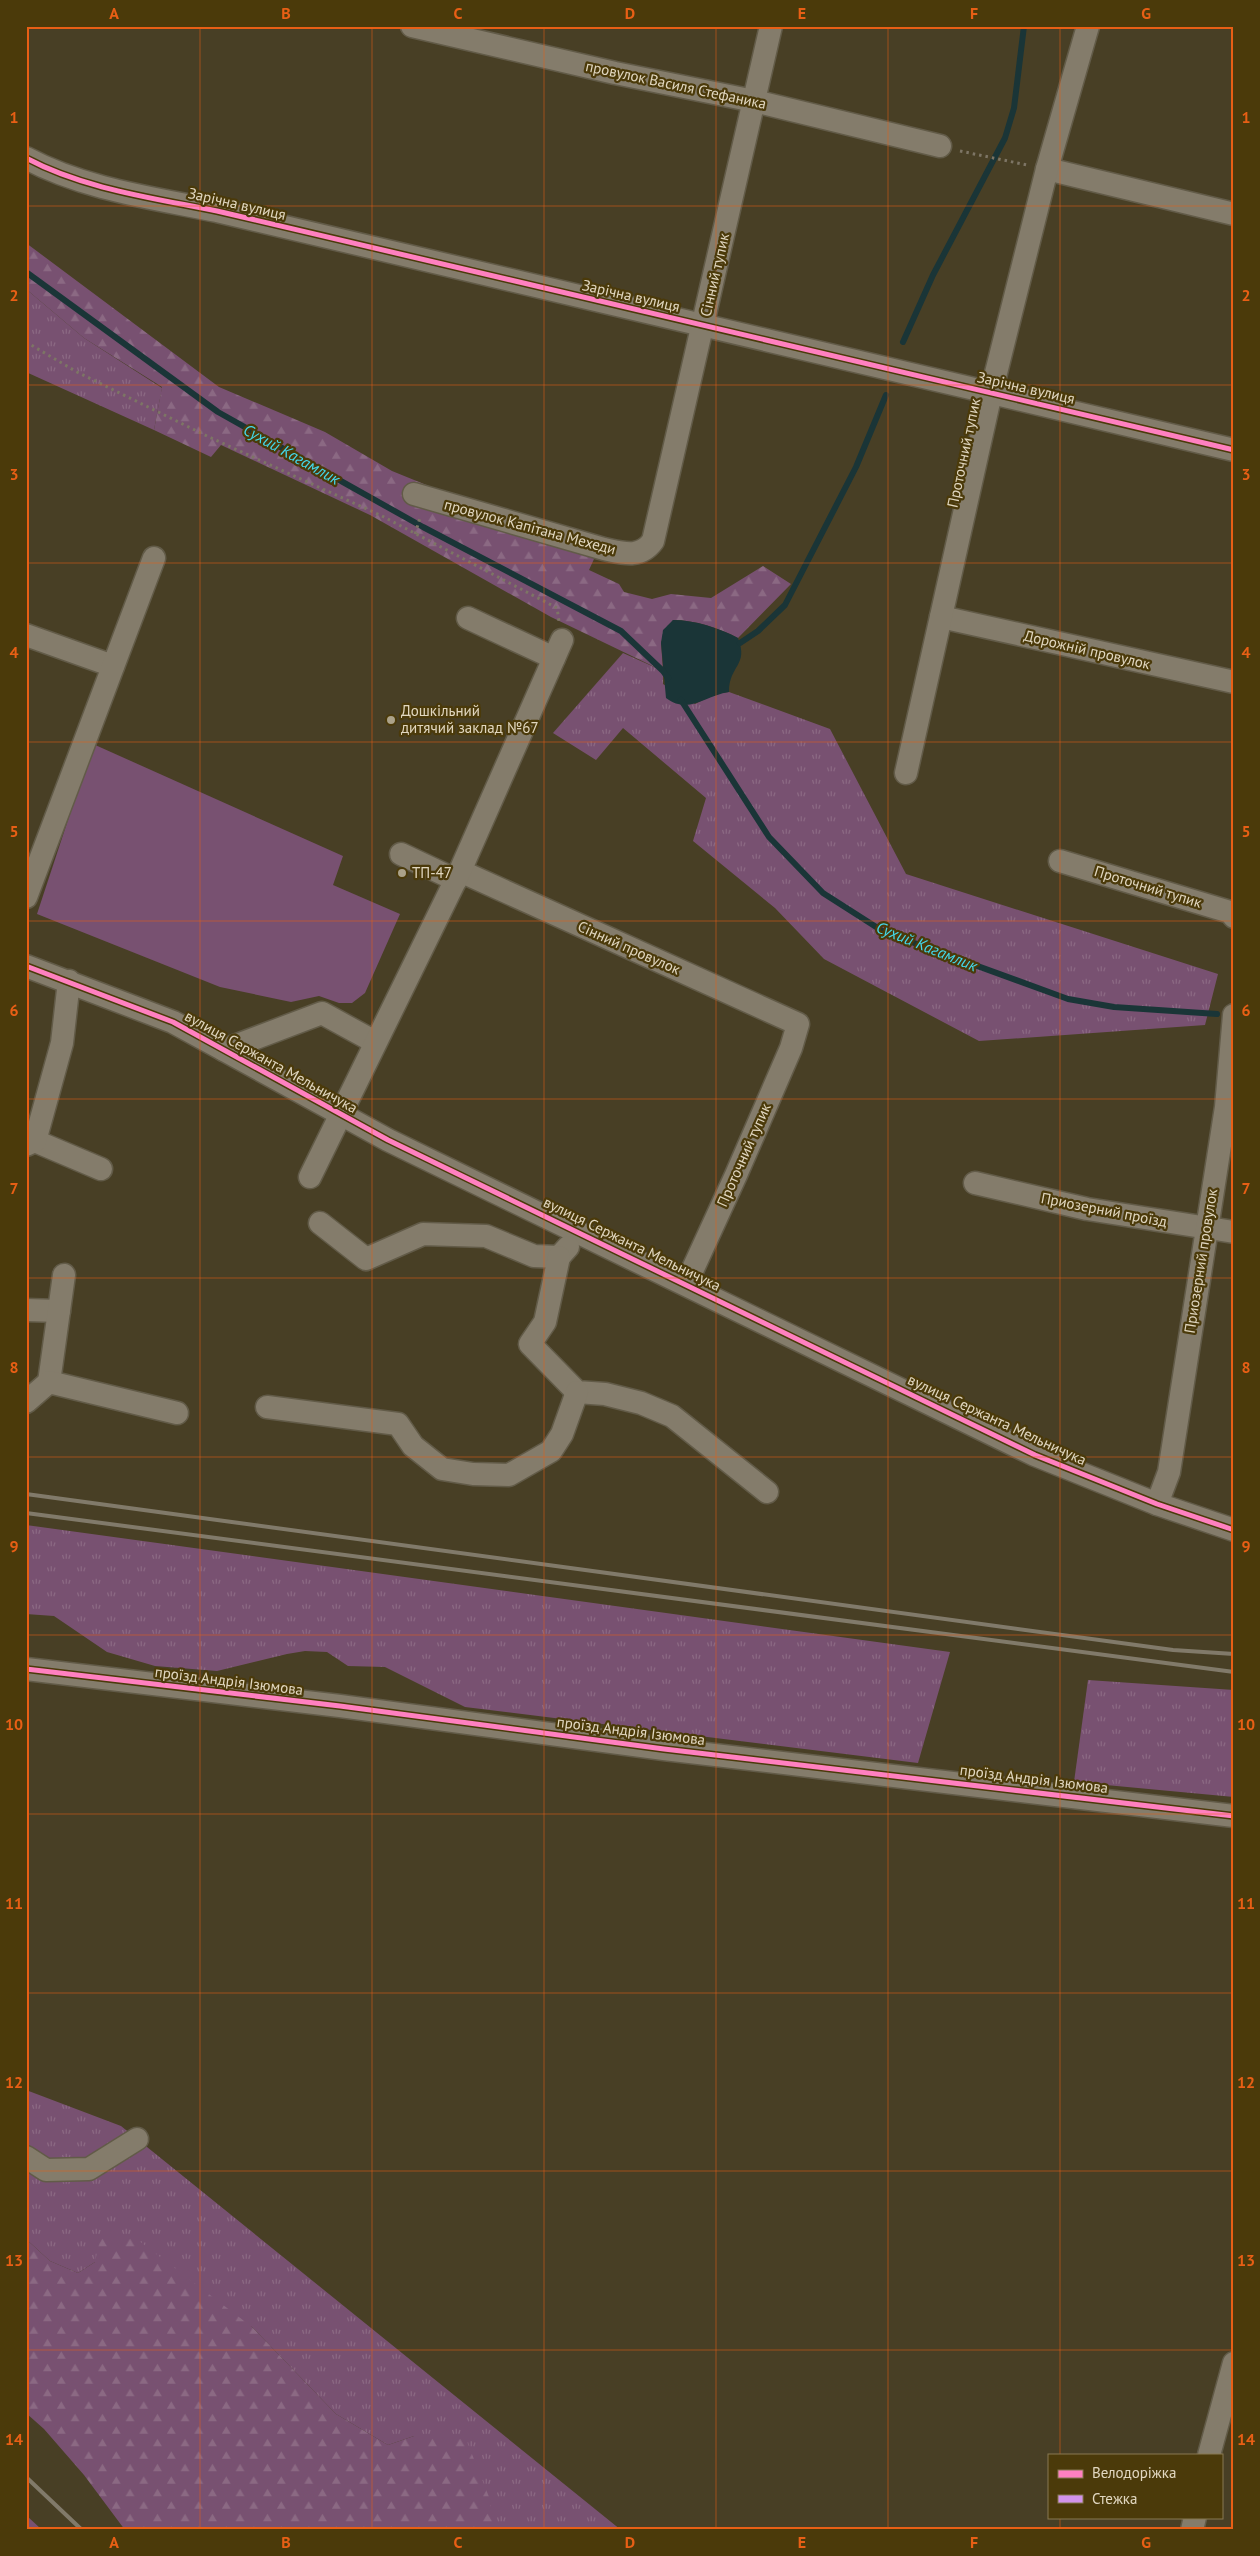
<svg xmlns="http://www.w3.org/2000/svg" width="1260" height="2556" font-family="'PT Sans',sans-serif">
<style>
.grass{fill:url(#grass-tufts)}
.forest{fill:url(#forest-firs)}
.pitch{fill:#785171}
.water{fill:#1a3537}
.lines{fill:none;stroke-linecap:round;stroke-linejoin:round}
.stream{stroke:#1a3537;stroke-width:6}
.minor-casing{stroke:#625b48;stroke-width:25}
.path{stroke:#7d7565;stroke-width:3;stroke-dasharray:2.5 4;stroke-linecap:butt}
.minor{stroke:#847c6b;stroke-width:22}
.rail{stroke:#817a6a;stroke-width:4}
.quiet{stroke:#d193ec;stroke-width:4;stroke-dasharray:8 4;stroke-linecap:butt}
.cycleway-casing{stroke:#4b3a0a;stroke-width:8}
.cycleway{stroke:#ff80c0;stroke-width:5}
.grid{fill:none;stroke:#e85f15;stroke-width:1;stroke-opacity:0.55}
.poi-dot{fill:#aba28a;stroke:#4b3a0a;stroke-width:2}
.labels{text-anchor:middle;stroke-width:4.5;stroke-linejoin:round;paint-order:stroke}
.street-label{font-size:15px;fill:#e1d7c0;stroke:#4b3a0a}
.poi-label{font-size:15px;fill:#e1d7c0;stroke:#4b3a0a;text-anchor:start}
.water-label{font-size:16px;font-style:italic;fill:#43d9ed;stroke:#4b3a0a}
.neatline{fill:none;stroke:#e85f15;stroke-width:2}
.grid-label{font-size:16px;text-anchor:middle;font-weight:bold;fill:#e85f15}
</style>
<defs>
<pattern id="grass-tufts" width="24" height="20" patternUnits="userSpaceOnUse" patternTransform="scale(1.25)"><rect width="24" height="20" fill="#785171"/><path d="M3 7l-1-3M5 7V3M7 7l1-3M15 17l-1-3M17 17v-4M19 17l1-3" fill="none" stroke="#8b6983"/></pattern>
<pattern id="forest-firs" width="22" height="20" patternUnits="userSpaceOnUse" patternTransform="scale(1.25)"><rect width="22" height="20" fill="#785171"/><path d="M5 1l3.5 6h-7zM16 11l3.5 6h-7z" fill="#8b6983"/></pattern>
</defs>
<rect width="100%" height="100%" fill="#483f25"/>
<g class="grass">
<polygon points="26,289 84,338 162,388 154,430 26,372"/>
<polygon points="623,653 663,671 663,684 695,704 715,694 729,692 830,729 906,874 1218,974 1205,1025 979,1041 824,959 775,908 693,841 706,798 623,728 596,760 553,733"/>
<polygon points="26,1525 950,1652 918,1763 465,1707 385,1667 348,1666 327,1652 305,1651 287,1654 217,1671 155,1666 107,1652 54,1616 26,1614"/>
<polygon points="1088,1680 1234,1690 1234,1797 1074,1782"/>
<polygon points="26,2090 121,2126 621,2530 494,2530 414,2436 388,2445 336,2414 252,2327 95,2262 78,2273 50,2261 26,2239"/>
<polygon points="26,2515 42,2530 26,2530"/>
</g>
<g class="forest">
<path d="M 26,243 L 219,387 L 325,432 L 392,471 L 591,552 L 594,559 L 589,570 L 619,584 L 624,592 L 652,599 L 671,594 L 711,598 L 763,566 L 791,584 L 738,638 C 719,628 695,620 673,620 L 661,642 L 663,671 L 551,617 L 370,515 L 221,445 L 211,457 L 154,430 L 162,387 L 84,338 L 26,289 Z"/>
<polygon points="101,2234 130,2234 252,2327 336,2414 388,2445 414,2436 466,2439 489,2497 494,2530 125,2530 84,2475 44,2429 26,2413 26,2239 50,2261 78,2273 95,2262"/>
</g>
<polygon class="pitch" points="93,744 343,856 333,885 400,914 365,993 352,1003 339,1003 319,996 291,1002 220,987 37,914"/>
<path class="water" d="M 673,620 C 695,620 719,628 738,638 C 749,666 729,665 729,692 C 704,696 689,715 666,698 L 661,643 L 663,630 Z"/>
<g class="lines">
<g class="stream">
<polyline points="26,272 218,412 423,527 621,631 663,671 668,678"/>
<polyline points="903,342 933,275 1005,138 1014,108 1024,26"/>
<polyline points="740,643 758,631 785,605 856,467 886,395"/>
<polyline points="681,700 769,837 823,893 884,932 1068,999 1114,1007 1217,1014"/>
</g>
<g class="minor-casing">
<g id="minor">
<polyline points="412,26 615,73 754,101 940,146"/>
<path d="M 26,158 C 84,189 153,198 217,211 L 1234,450"/>
<polyline points="1047,169 1234,214"/>
<path d="M 414,494 L 604,549 C 623,553 640,559 653,541 L 771,26"/>
<polyline points="941,617 1234,682"/>
<polyline points="468,618 554,658"/>
<polyline points="26,635 113,666"/>
<polyline points="906,773 991,393 1047,169 1088,26"/>
<polyline points="401,854 456,880"/>
<polyline points="1060,861 1230,912 1234,917"/>
<polyline points="460,871 798,1024 791,1048 736,1175 686,1284"/>
<polyline points="26,897 154,558"/>
<polyline points="26,966 173,1022 388,1140 1035,1455 1157,1504 1234,1530"/>
<polyline points="224,1050 322,1013 375,1042"/>
<polyline points="35,1141 101,1169"/>
<polyline points="26,1145 35,1141 62,1043 69,981"/>
<polyline points="310,1177 460,871 562,640"/>
<polyline points="975,1183 1087,1209 1234,1232"/>
<polyline points="320,1223 366,1259 423,1234 486,1236 534,1256 559,1257 568,1247"/>
<polyline points="559,1257 545,1322 530,1344 577,1392 605,1394 641,1403 672,1416 767,1492"/>
<polyline points="26,1310 59,1311"/>
<polyline points="49,1382 64,1275"/>
<polyline points="26,1402 49,1382 177,1413"/>
<polyline points="267,1407 398,1424 413,1446 442,1469 473,1474 509,1475 551,1451 562,1434 577,1392"/>
<polyline points="1157,1504 1169,1472 1226,1107 1234,1015"/>
<polyline points="26,1669 340,1706 664,1749 1234,1816"/>
<polyline points="26,2157 46,2170 89,2169 137,2139"/>
<polyline points="1209,2455 1234,2363"/>
<polyline points="1192,2530 1195,2517"/>
</g>
</g>
<g class="path">
<polyline points="960,151 1027,165"/>
<polyline points="26,342 77,372 209,437 382,516 557,608 559,621"/>
<polyline points="415,534 420,518"/>
</g>
<use href="#minor" class="minor"/>
<g class="rail">
<polyline points="26,1494 1173,1650 1234,1654"/>
<polyline points="26,1513 1234,1672"/>
<polyline points="26,2477 82,2530"/>
</g>
<polyline class="quiet" points="26,2528 28,2530"/>
<g class="cycleway-casing">
<g id="cycleway">
<path d="M 26,158 C 84,189 153,198 217,211 L 1234,450"/>
<polyline points="26,966 173,1022 388,1140 1035,1455 1157,1504 1234,1530"/>
<polyline points="26,1669 340,1706 664,1749 1234,1816"/>
</g>
</g>
<use href="#cycleway" class="cycleway"/>
</g>
<path class="grid" d="M 200,26 L 200,2530M 372,26 L 372,2530M 544,26 L 544,2530M 716,26 L 716,2530M 888,26 L 888,2530M 1060,26 L 1060,2455M 26,206 L 1234,206M 26,385 L 1234,385M 26,563 L 1234,563M 26,742 L 1234,742M 26,921 L 1234,921M 26,1099 L 1234,1099M 26,1278 L 1234,1278M 26,1457 L 1234,1457M 26,1635 L 1234,1635M 26,1814 L 1234,1814M 26,1993 L 1234,1993M 26,2171 L 1234,2171M 26,2350 L 1234,2350M 1060,2517 L 1060,2530"/>
<g class="poi-dot">
<circle cx="391" cy="720" r="5"/>
<circle cx="402" cy="873" r="5"/>
</g>
<g class="labels">
<g class="street-label">
<text transform="translate(676 85) rotate(12)" y="5">провулок Василя Стефаника</text>
<text transform="translate(237 204) rotate(13)" y="5">Зарічна вулиця</text>
<text transform="translate(715 275) rotate(-77)" y="5">Сінний тупик</text>
<text transform="translate(631 296) rotate(13)" y="5">Зарічна вулиця</text>
<text transform="translate(1026 388) rotate(13)" y="5">Зарічна вулиця</text>
<text transform="translate(964 453) rotate(-78)" y="5">Проточний тупик</text>
<text transform="translate(530 527) rotate(15)" y="5">провулок Капітана Мехеди</text>
<text transform="translate(1087 650) rotate(13)" y="5">Дорожній провулок</text>
<text transform="translate(1148 887) rotate(17)" y="5">Проточний тупик</text>
<text transform="translate(629 948) rotate(24)" y="5">Сінний провулок</text>
<text transform="translate(271 1062) rotate(29)" y="5">вулиця Сержанта Мельничука</text>
<text transform="translate(744 1155) rotate(-66)" y="5">Проточний тупик</text>
<text transform="translate(1104 1210) rotate(11)" y="5">Приозерний проїзд</text>
<text transform="translate(632 1244) rotate(26)" y="5">вулиця Сержанта Мельничука</text>
<text transform="translate(1201 1261) rotate(-81)" y="5">Приозерний провулок</text>
<text transform="translate(997 1420) rotate(25)" y="5">вулиця Сержанта Мельничука</text>
<text transform="translate(229 1681) rotate(7)" y="5">проїзд Андрія Ізюмова</text>
<text transform="translate(631 1731) rotate(7)" y="5">проїзд Андрія Ізюмова</text>
<text transform="translate(1034 1779) rotate(7)" y="5">проїзд Андрія Ізюмова</text>
</g>
<g class="poi-label">
<text x="401" y="716">Дошкільний<tspan x="401" dy="17">дитячий заклад №67</tspan></text>
<text x="412" y="878">ТП-47</text>
</g>
<g class="water-label">
<text transform="translate(292 454) rotate(29)" y="6">Сухий Кагамлик</text>
<text transform="translate(927 946) rotate(22)" y="6">Сухий Кагамлик</text>
</g>
</g>
<rect width="1260" height="2556" fill="none" stroke="#4b3a0a" stroke-width="55"/>
<rect x="1048" y="2454" width="175" height="65" fill="#4b3a0a" stroke="#877953"/>
<rect x="1058" y="2470" width="25" height="8" fill="#ff80c0" stroke="#877953"/>
<text x="1092" y="2478" font-size="15" fill="#e1d7c0">Велодоріжка</text>
<rect x="1058" y="2495" width="25" height="8" fill="#d193ec" stroke="#877953"/>
<text x="1092" y="2504" font-size="15" fill="#e1d7c0">Стежка</text>
<rect x="28" y="28" width="1204" height="2500" class="neatline"/>
<g class="grid-label">
<text x="114" y="19">A</text>
<text x="286" y="19">B</text>
<text x="458" y="19">C</text>
<text x="630" y="19">D</text>
<text x="802" y="19">E</text>
<text x="974" y="19">F</text>
<text x="1146" y="19">G</text>
<text x="14" y="123">1</text>
<text x="1246" y="123">1</text>
<text x="14" y="301">2</text>
<text x="1246" y="301">2</text>
<text x="14" y="480">3</text>
<text x="1246" y="480">3</text>
<text x="14" y="658">4</text>
<text x="1246" y="658">4</text>
<text x="14" y="837">5</text>
<text x="1246" y="837">5</text>
<text x="14" y="1016">6</text>
<text x="1246" y="1016">6</text>
<text x="14" y="1194">7</text>
<text x="1246" y="1194">7</text>
<text x="14" y="1373">8</text>
<text x="1246" y="1373">8</text>
<text x="14" y="1552">9</text>
<text x="1246" y="1552">9</text>
<text x="14" y="1730">10</text>
<text x="1246" y="1730">10</text>
<text x="14" y="1909">11</text>
<text x="1246" y="1909">11</text>
<text x="14" y="2088">12</text>
<text x="1246" y="2088">12</text>
<text x="14" y="2266">13</text>
<text x="1246" y="2266">13</text>
<text x="14" y="2445">14</text>
<text x="1246" y="2445">14</text>
<text x="114" y="2548">A</text>
<text x="286" y="2548">B</text>
<text x="458" y="2548">C</text>
<text x="630" y="2548">D</text>
<text x="802" y="2548">E</text>
<text x="974" y="2548">F</text>
<text x="1146" y="2548">G</text>
</g>
</svg>
